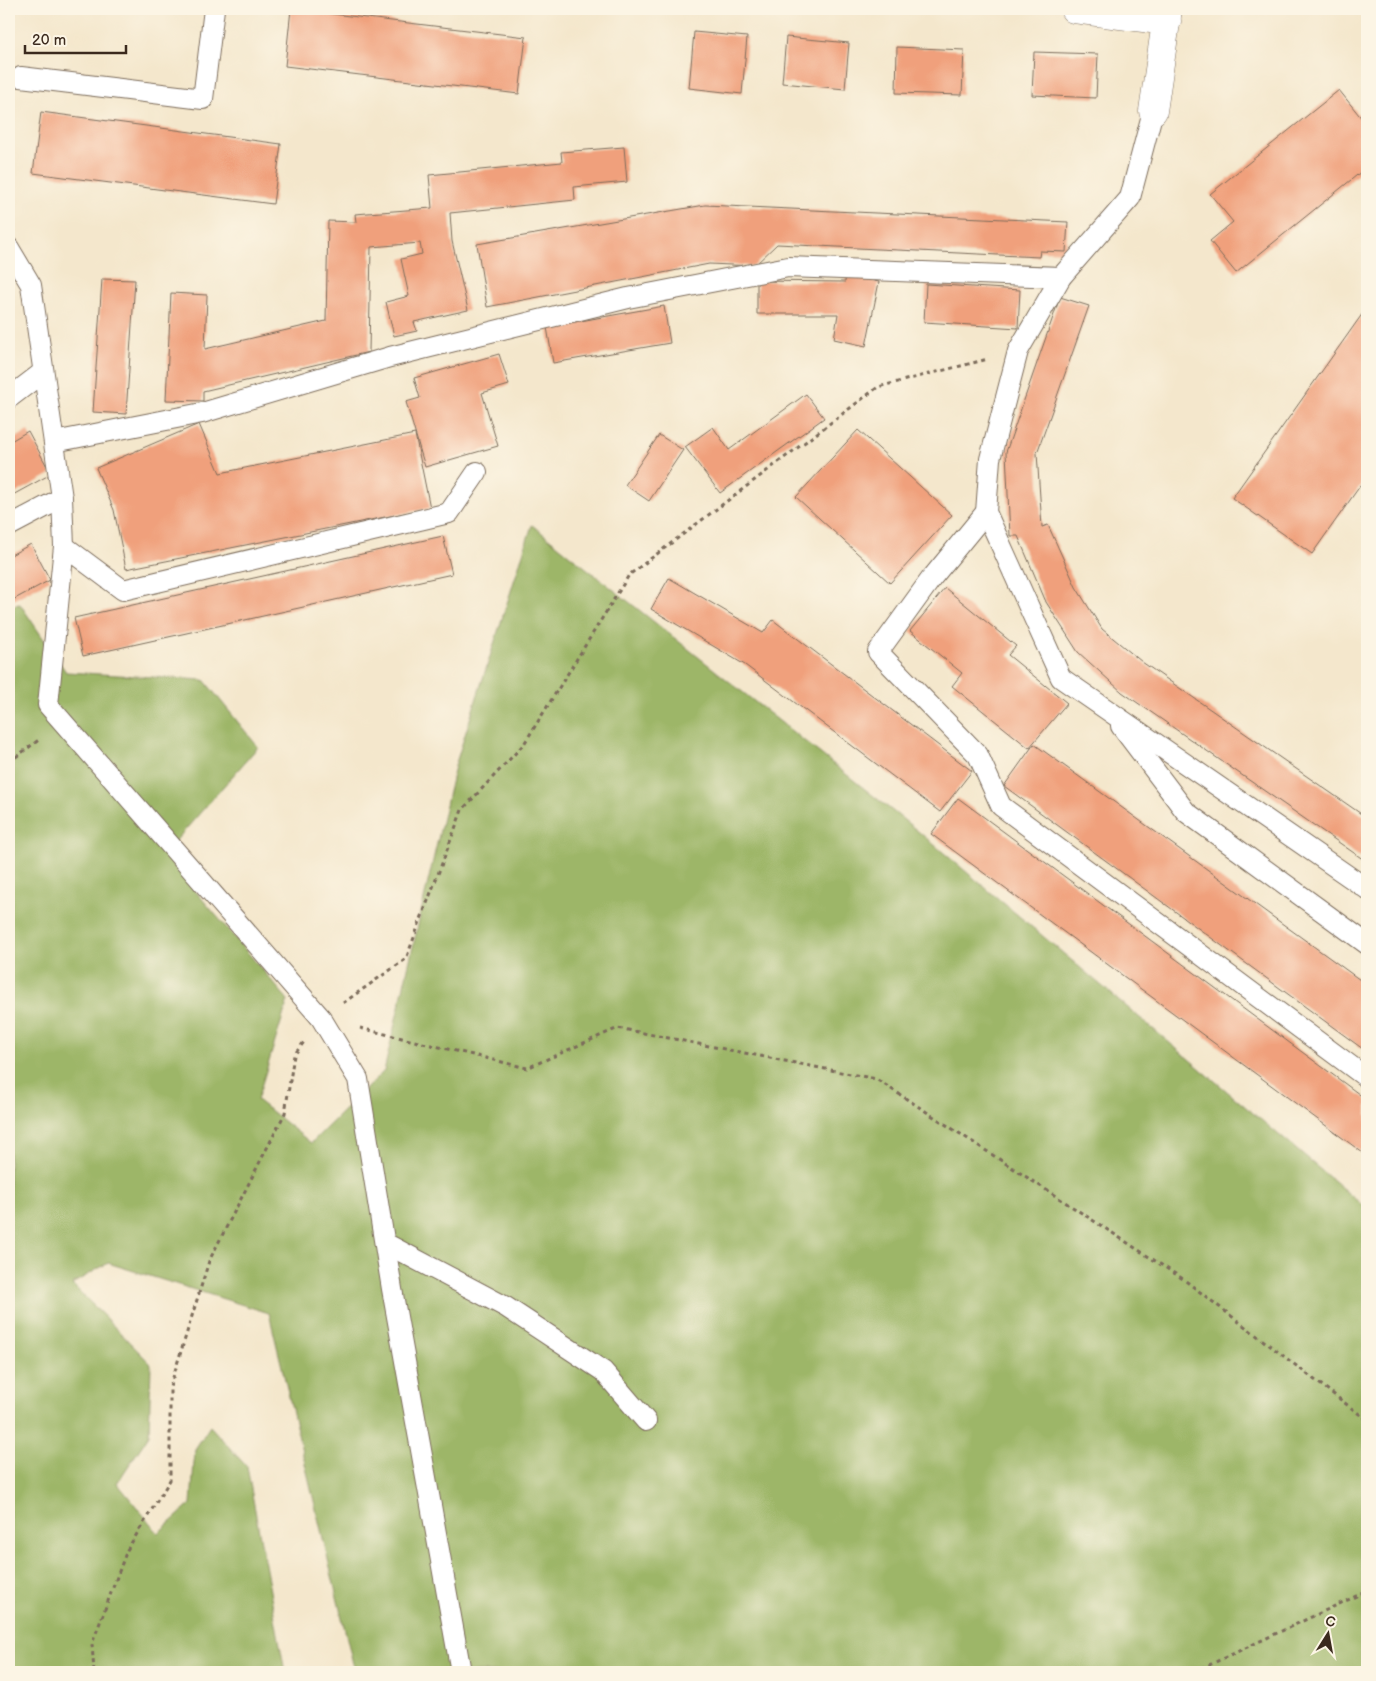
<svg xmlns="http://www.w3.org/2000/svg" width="1376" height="1681" font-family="'Balsamiq Sans',sans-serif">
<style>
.forest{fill:#9db667;stroke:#6c7042}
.building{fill:#f0a07b}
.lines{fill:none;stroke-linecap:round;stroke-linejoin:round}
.lane-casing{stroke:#7c6c5b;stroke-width:22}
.street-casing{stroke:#7c6c5b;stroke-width:29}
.path{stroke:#7c6c5b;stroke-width:3;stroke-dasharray:4 4;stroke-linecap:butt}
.lane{stroke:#fff;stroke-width:20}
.street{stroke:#fff;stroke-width:28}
</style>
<rect width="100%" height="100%" fill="#fcf5e5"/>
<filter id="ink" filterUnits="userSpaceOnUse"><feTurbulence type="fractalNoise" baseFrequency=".02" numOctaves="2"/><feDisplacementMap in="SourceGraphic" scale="10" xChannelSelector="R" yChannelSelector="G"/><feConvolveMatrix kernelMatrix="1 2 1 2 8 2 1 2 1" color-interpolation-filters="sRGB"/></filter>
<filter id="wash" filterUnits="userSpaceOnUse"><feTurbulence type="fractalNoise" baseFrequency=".0096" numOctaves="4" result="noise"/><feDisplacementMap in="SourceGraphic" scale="20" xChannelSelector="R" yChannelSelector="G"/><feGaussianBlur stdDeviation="1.12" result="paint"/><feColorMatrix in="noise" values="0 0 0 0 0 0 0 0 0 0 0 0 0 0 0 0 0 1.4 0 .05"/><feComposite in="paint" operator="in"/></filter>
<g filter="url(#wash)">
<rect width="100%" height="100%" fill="#f4e7cc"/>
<polygon class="forest" points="532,525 919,832 1367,1209 1367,1672 355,1672 269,1313 108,1263 72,1284 151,1364 149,1435 117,1483 158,1533 191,1504 195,1449 210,1426 247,1467 285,1672 9,1672 9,606 20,604 66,672 204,680 258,747 164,854 288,1000 257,1100 311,1143 384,1071 455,766"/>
<g id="blocks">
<g class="building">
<polygon points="291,9 526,37 519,94 285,66"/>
<polygon points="694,32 747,37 742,94 689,88"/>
<polygon points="786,37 849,43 845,89 782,83"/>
<polygon points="897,47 964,50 962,95 896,93"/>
<polygon points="1034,52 1098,54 1096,98 1032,95"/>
<polygon points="1339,90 1367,125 1367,167 1236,273 1210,241 1233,222 1210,194"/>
<polygon points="41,112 281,144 273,204 33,173"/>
<polygon points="624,147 627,182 574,187 575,200 450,213 452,241 468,310 414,322 417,331 394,336 386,302 409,296 401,259 422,254 420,243 371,247 369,352 203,391 203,401 166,400 171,293 207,295 205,349 326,321 328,221 356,222 355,214 432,208 429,175 562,162 561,152"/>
<polygon points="705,205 1068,222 1066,252 1040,251 1039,257 777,244 754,266 709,264 487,307 477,244"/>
<polygon points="846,275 879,282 866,346 834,339 838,314 757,314 757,281 845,282"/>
<polygon points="102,279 135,280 126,414 93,412"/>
<polygon points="926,284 1020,290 1018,328 924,322"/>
<polygon points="1060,297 1089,306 1037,453 1042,527 1048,525 1076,587 1102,629 1142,662 1367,818 1367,862 1122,692 1078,652 1046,602 1018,536 1010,536 1006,452"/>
<polygon points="664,306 670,343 553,363 547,327"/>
<polygon points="1363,313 1367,316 1367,476 1312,554 1232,498"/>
<polygon points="499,354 509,385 482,393 498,446 425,467 406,402 420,398 414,378"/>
<polygon points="806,394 824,418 720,493 685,447 713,427 729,450"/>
<polygon points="199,424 220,473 415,434 430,508 126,569 114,510 96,468"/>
<polygon points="858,430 952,515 890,583 796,497"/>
<polygon points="28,431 51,474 9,497 9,442"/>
<polygon points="659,435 683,450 649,501 625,485"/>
<polygon points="443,536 452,574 83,656 74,618"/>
<polygon points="31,544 50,580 9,602 9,556"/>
<polygon points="669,578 763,633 773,620 972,771 940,812 745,665 651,609"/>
<polygon points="945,588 1016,646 1008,655 1067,703 1029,748 952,686 962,673 910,631"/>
<polygon points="1034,744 1367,985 1367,1052 1004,786"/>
<polygon points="958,798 1367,1100 1367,1156 931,834"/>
</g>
</g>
</g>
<g filter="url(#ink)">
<use href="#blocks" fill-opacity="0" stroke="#7c6c5b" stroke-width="1"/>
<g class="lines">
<g class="lane-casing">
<g id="lane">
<polyline points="21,77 203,99 214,9"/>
<polyline points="1153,111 1130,198 1061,277 1018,351 990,459 986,512 1061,678 1367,889"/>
<polyline points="9,248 31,285 62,498 64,546 48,705 321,1018 358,1079 392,1289 461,1672"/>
<polyline points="9,398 43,372"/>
<polyline points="54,442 202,413 390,357 628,298 788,267 1061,277"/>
<polyline points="986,512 931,579 878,652 978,755 1001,806 1367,1078"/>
<polyline points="9,526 62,498"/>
<polyline points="64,546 123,590 449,513 477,472"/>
<polyline points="1121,726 1186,812 1367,944"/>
<polyline points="385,1243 506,1307 603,1371 646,1421"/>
</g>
</g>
<g class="street-casing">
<g id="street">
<polyline points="1074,9 1167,21"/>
<polyline points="1153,111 1168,9"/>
</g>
</g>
<g class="path">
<polyline points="9,762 40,739"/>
<polyline points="343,1003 406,959 462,810 524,744 629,575 878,387 988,359"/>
<polyline points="360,1028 527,1068 618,1028 876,1079 1183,1279 1367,1420"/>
<polyline points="94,1672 92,1644 127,1550 170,1480 170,1387 209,1261 285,1113 294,1055 304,1042"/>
<polyline points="1194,1672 1367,1591"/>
</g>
<use href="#lane" class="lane"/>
<use href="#street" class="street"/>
</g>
</g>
<rect width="1376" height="1681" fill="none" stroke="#fcf5e5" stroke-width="30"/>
<g transform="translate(1328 1634) rotate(11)" stroke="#fcf5e5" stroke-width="4" paint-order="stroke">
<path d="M0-4L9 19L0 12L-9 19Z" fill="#3b2a1e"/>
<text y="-8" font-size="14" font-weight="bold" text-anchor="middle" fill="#3b2a1e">С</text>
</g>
<path d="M25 45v8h101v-8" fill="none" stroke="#3b2a1e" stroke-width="2.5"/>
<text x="32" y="45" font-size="15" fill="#3b2a1e" stroke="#fcf5e5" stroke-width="4" paint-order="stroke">20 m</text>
</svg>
